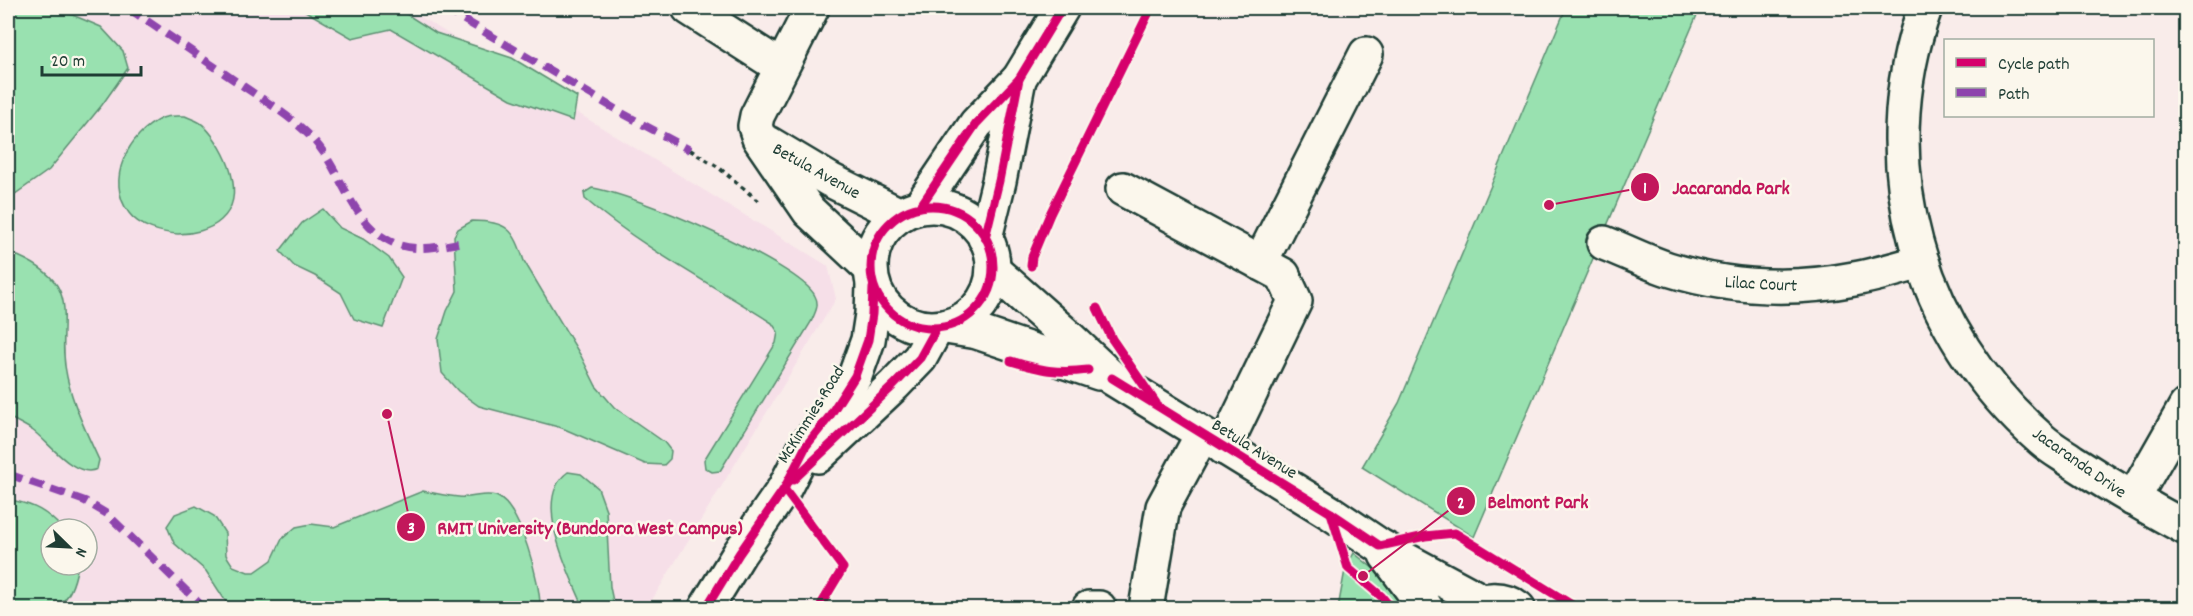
<svg xmlns="http://www.w3.org/2000/svg" width="2193" height="616" font-family="Dekko,sans-serif">
<style>
.built{fill:#f6dfe8;fill-rule:evenodd}
.green{fill:#99e1b0;stroke:#5c8f72;stroke-width:1.5}
.lines{fill:none;stroke-linecap:round;stroke-linejoin:round}
.minor-casing{stroke:#1f3d34;stroke-width:38}
.major-casing{stroke:#1f3d34;stroke-width:38}
.path{stroke:#1f3d34;stroke-width:4;stroke-dasharray:4.5 4.5;stroke-linecap:butt}
.minor{stroke:#fbf7ec;stroke-width:33}
.major{stroke:#fbf7ec;stroke-width:33}
.quiet{stroke:#8e44ad;stroke-width:8;stroke-dasharray:15 8;stroke-linecap:butt}
.cycleway-casing{stroke:#fbf7ec;stroke-width:13}
.cycleway{stroke:#d6006c;stroke-width:9}
.labels{text-anchor:middle;stroke-width:5;stroke-linejoin:round;paint-order:stroke}
.street-label{font-size:18px;fill:#1f3d34;stroke:#fbf7ec}
.leader{fill:none;stroke:#c2185b;stroke-width:2}
.callout-dot{fill:#c2185b;stroke:#fbf7ec;stroke-width:2}
.mark-label{font-size:18px;text-anchor:middle;font-weight:bold;fill:#fff}
.callout-label{font-size:20px;text-anchor:middle;font-weight:bold;fill:#c2185b;stroke:#fbf7ec;stroke-width:5;stroke-linejoin:round;paint-order:stroke}
</style>
<rect width="100%" height="100%" fill="#f9ecea"/>
<filter id="ink" filterUnits="userSpaceOnUse"><feTurbulence type="fractalNoise" baseFrequency=".0167" numOctaves="2"/><feDisplacementMap in="SourceGraphic" scale="12" xChannelSelector="R" yChannelSelector="G"/><feConvolveMatrix kernelMatrix="1 2 1 2 8 2 1 2 1" color-interpolation-filters="sRGB"/></filter>
<g filter="url(#ink)">
<path class="built" d="M 8,8 L 406,8 L 828,266 L 836,299 L 647,608 L 8,608 ZM 51,529 L 87,529 L 87,565 L 51,565 Z"/>
<g class="green">
<polygon points="8,8 56,8 101,27 123,51 128,68 102,105 49,170 8,199"/>
<polygon points="300,8 397,8 436,33 512,58 577,97 573,121 511,99 391,29 352,38"/>
<polygon points="1566,8 1700,8 1474,537 1362,467 1399,403"/>
<path d="M 185,116 C 191,119 201,121 205,127 C 226,149 248,196 221,220 C 210,230 192,234 178,234 C 162,233 139,227 129,213 C 104,180 129,133 162,118 C 169,115 178,116 185,116 Z"/>
<path d="M 592,188 C 629,192 800,264 815,296 C 820,305 815,313 811,322 L 720,471 L 712,472 L 705,468 L 704,460 L 776,343 L 778,332 L 772,323 C 709,283 641,247 585,199 L 584,193 Z"/>
<polygon points="323,209 340,228 363,239 389,258 402,277 383,328 354,319 341,293 315,276 294,266 280,251 302,223"/>
<path d="M 472,221 C 507,221 514,229 524,261 L 581,356 L 596,386 L 614,407 L 664,442 L 671,451 L 670,459 L 664,465 L 645,464 L 562,428 L 479,406 L 458,391 L 442,373 L 438,339 L 447,311 L 457,291 L 454,236 L 458,229 Z"/>
<path d="M 18,256 C 88,287 54,322 67,377 C 73,405 87,434 99,460 L 97,469 C 75,480 48,441 32,430 C 24,425 16,421 8,417 L 8,257 Z"/>
<path d="M 568,472 L 581,474 L 598,488 L 606,510 L 610,587 L 614,606 L 613,608 L 584,608 C 570,575 530,499 568,472 Z"/>
<path d="M 423,491 C 435,493 447,496 459,497 C 472,499 483,492 496,496 C 520,505 541,584 540,608 L 230,608 L 206,571 L 174,543 L 167,526 L 175,514 L 196,506 L 214,516 L 225,533 L 226,555 L 233,566 L 248,572 L 255,572 L 272,560 L 282,539 L 296,527 L 311,524 L 334,527 Z"/>
<path d="M 11,500 C 35,505 46,511 63,529 L 51,529 L 51,565 L 78,565 C 69,616 51,609 8,608 L 8,501 Z"/>
<polygon points="1354,553 1390,582 1413,608 1338,608 1345,570"/>
</g>
<g class="lines">
<g class="minor-casing">
<g id="minor">
<polyline points="689,8 781,67"/>
<polyline points="812,8 757,116 755,126 759,138 809,211 870,268"/>
<path d="M 1925,8 C 1869,164 1918,332 2042,440 C 2051,448 2062,454 2072,461 C 2109,485 2147,507 2186,528"/>
<polyline points="768,143 830,180 900,215"/>
<polyline points="1123,189 1283,275 1295,301 1224,448"/>
<path d="M 1604,243 C 1625,251 1646,262 1668,269 C 1729,288 1792,291 1854,279 C 1877,275 1899,268 1921,262"/>
<polyline points="1260,263 1366,54"/>
<polyline points="993,270 1062,331 1112,378 1331,513 1380,546 1482,601"/>
<polyline points="946,327 977,332 1099,373"/>
<polyline points="2133,499 2186,406"/>
<polyline points="1386,555 1426,608"/>
<polyline points="1089,608 1099,608"/>
<polyline points="1146,608 1163,507 1202,435"/>
<path d="M 1468,608 C 1484,598 1503,596 1518,608"/>
</g>
</g>
<g class="major-casing">
<g id="major">
<circle cx="932" cy="267" r="61"/>
<polyline points="920,207 976,124 1019,79 1062,8"/>
<polyline points="985,238 999,181 1019,79"/>
<polyline points="818,456 894,385 920,358 936,329"/>
<polyline points="706,608 739,554 784,489 806,446 829,417 855,376 868,340 872,314 873,285"/>
</g>
</g>
<polyline class="path" points="690,150 718,167 761,203"/>
<use href="#minor" class="minor"/>
<use href="#major" class="major"/>
<g class="quiet">
<path d="M 128,8 C 163,32 199,56 234,80 C 259,97 286,113 308,134 C 340,164 348,217 386,239 C 409,253 433,248 458,243"/>
<polyline points="444,8 622,113 690,150"/>
<polyline points="8,474 85,501 107,514 204,608"/>
</g>
<g class="cycleway-casing">
<g id="cycleway">
<circle cx="932" cy="267" r="61"/>
<polyline points="920,207 976,124 1019,79 1062,8"/>
<polyline points="985,238 999,181 1019,79"/>
<polyline points="1031,266 1032,257 1050,214 1151,8"/>
<polyline points="1097,308 1112,339 1156,403"/>
<path d="M 1011,361 C 1041,370 1056,374 1088,370"/>
<polyline points="1112,378 1331,513 1380,546 1425,536 1455,533 1577,608"/>
<polyline points="793,480 894,385 920,358 936,329"/>
<polyline points="784,489 843,568 819,608"/>
<polyline points="1331,513 1348,568 1381,596 1391,608"/>
<polyline points="706,608 739,554 784,489 806,446 829,417 855,376 868,340 872,314 873,288"/>
</g>
</g>
<use href="#cycleway" class="cycleway"/>
</g>
</g>
<g class="labels">
<g class="street-label">
<text transform="translate(817 170) rotate(29)" y="6">Betula Avenue</text>
<text transform="translate(1761 283) rotate(3)" y="6">Lilac Court</text>
<text transform="translate(810 414) rotate(-58)" y="6">McKimmies Road</text>
<text transform="translate(1255 448) rotate(32)" y="6">Betula Avenue</text>
<text transform="translate(2080 462) rotate(35)" y="6">Jacaranda Drive</text>
</g>
</g>
<path class="leader" d="M1549 205L1645 187M1363 576L1461 501M387 414L411 527"/>
<g class="callout-dot">
<circle cx="1549" cy="205" r="6"/>
<circle cx="1363" cy="576" r="6"/>
<circle cx="387" cy="414" r="6"/>
<circle cx="1645" cy="187" r="15"/>
<circle cx="1461" cy="501" r="15"/>
<circle cx="411" cy="527" r="15"/>
</g>
<g class="mark-label">
<text x="1645" y="193">1</text>
<text x="1461" y="508">2</text>
<text x="411" y="533">3</text>
</g>
<g class="callout-label">
<text x="1731" y="194">Jacaranda Park</text>
<text x="1538" y="508">Belmont Park</text>
<text x="590" y="534">RMIT University (Bundoora West Campus)</text>
</g>
<rect width="2193" height="616" fill="none" stroke="#fbf7ec" stroke-width="30"/>
<rect x="15" y="15" width="2163" height="586" fill="none" stroke="#1f3d34" stroke-width="2" filter="url(#ink)"/>
<rect x="1944" y="39" width="210" height="78" fill="#fbf7ec" stroke="#a3ada2" stroke-width="1.5"/>
<rect x="1956" y="58" width="30" height="9" fill="#d6006c" stroke="#a3ada2" stroke-width="1.5"/>
<text x="1998" y="69" font-size="18" fill="#1f3d34">Cycle path</text>
<rect x="1956" y="88" width="30" height="9" fill="#8e44ad" stroke="#a3ada2" stroke-width="1.5"/>
<text x="1998" y="99" font-size="18" fill="#1f3d34">Path</text>
<g transform="translate(69 547) rotate(114)"><circle r="28" fill="#fbf7ec" stroke="#a3ada2" stroke-width="1.5"/>
<path d="M0-4.5L10 22L0 15L-10 22Z" fill="#1f3d34"/>
<text y="-9" font-size="16" font-weight="bold" text-anchor="middle" fill="#1f3d34">N</text>
</g>
<path d="M42 66v9h99v-9" fill="none" stroke="#1f3d34" stroke-width="3"/>
<text x="51" y="66" font-size="18" fill="#1f3d34" stroke="#fbf7ec" stroke-width="4.5" paint-order="stroke">20 m</text>
</svg>
